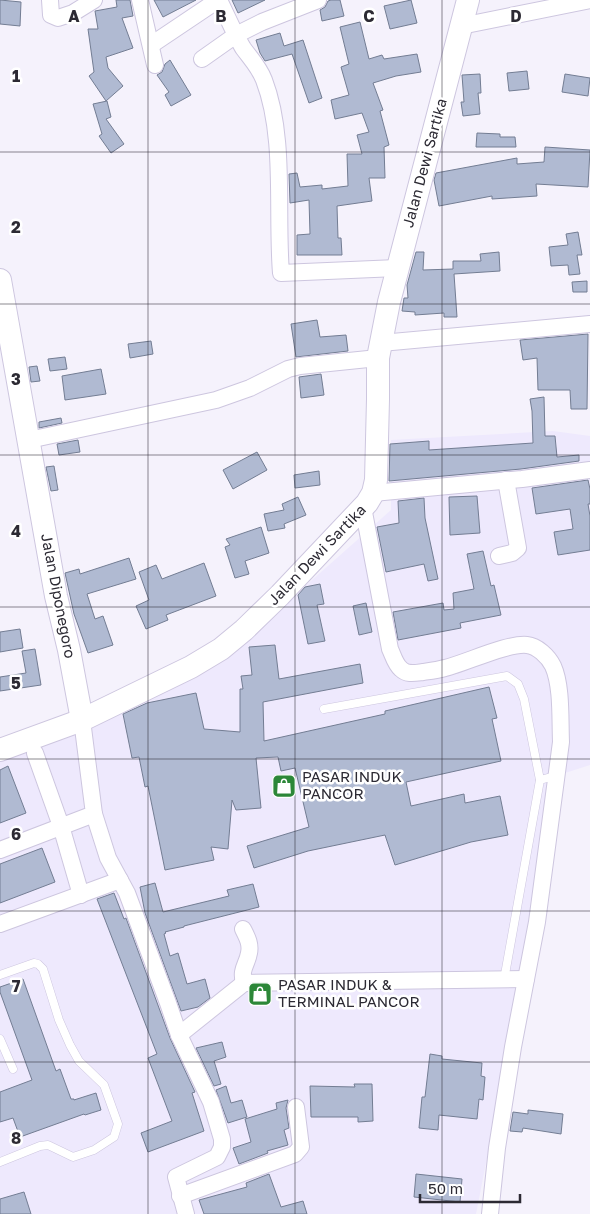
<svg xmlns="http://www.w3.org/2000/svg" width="590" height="1214" font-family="'Golos Text',sans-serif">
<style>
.built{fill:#eee9fd}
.building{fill:#b0bad2;stroke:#737d93}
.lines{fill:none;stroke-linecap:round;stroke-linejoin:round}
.lane-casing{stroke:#cdc6df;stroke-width:9}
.street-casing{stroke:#cdc6df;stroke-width:18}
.secondary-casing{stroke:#cdc6df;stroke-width:24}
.lane{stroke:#fff;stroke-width:8}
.street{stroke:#fff;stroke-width:16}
.secondary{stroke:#fff;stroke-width:22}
.grid{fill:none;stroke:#2c2a33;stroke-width:1;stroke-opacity:0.55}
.labels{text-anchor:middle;stroke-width:5;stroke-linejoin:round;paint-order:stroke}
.street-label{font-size:15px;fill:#2c2a33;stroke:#fff}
.poi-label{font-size:15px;fill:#2c2a33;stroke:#fff;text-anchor:start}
.grid-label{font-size:16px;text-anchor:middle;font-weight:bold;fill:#2c2a33;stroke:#fff;stroke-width:5;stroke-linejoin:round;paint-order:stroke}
</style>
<rect width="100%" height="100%" fill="#f5f2fc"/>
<polygon class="built" points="553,431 590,436 590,765 562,774 476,1214 0,1214 0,759 222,660 391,510 391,440"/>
<g class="building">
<polygon points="0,0 21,2 20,26 0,24"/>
<polygon points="116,0 130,0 133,16 122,18 133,48 106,57 108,68 123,86 106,101 89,76 94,72 88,29 98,29 95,11 117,7"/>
<polygon points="154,0 196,0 163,17"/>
<polygon points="232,0 265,0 238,13"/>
<polygon points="331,0 340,0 344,16 322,21 320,10 325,7 328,1"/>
<polygon points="411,0 417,23 390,29 384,6"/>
<polygon points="360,22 369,59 382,55 384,59 417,54 421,72 396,76 373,83 383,110 380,111 389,145 384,147 385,178 369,178 372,201 337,206 338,238 341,238 342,255 297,255 297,235 310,234 309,200 290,203 289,174 297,173 300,187 322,185 322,189 348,186 347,154 362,154 357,135 369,132 362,113 335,119 331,100 349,95 341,67 349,64 340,27"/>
<polygon points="280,33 284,46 303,40 322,98 309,103 292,54 265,61 260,53 256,40"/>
<polygon points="170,60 191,95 171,106 165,95 169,92 157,75 162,72 165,64"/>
<polygon points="527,71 529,89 509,91 507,73"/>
<polygon points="480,74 481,93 478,93 480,114 463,116 461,102 464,102 462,75"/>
<polygon points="565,74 590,78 588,96 562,92"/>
<polygon points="107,101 111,117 106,119 124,144 111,153 99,136 102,134 93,104"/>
<polygon points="477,133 500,134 500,137 515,137 516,147 476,147"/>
<polygon points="545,147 590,150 588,187 536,184 537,196 492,199 492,196 439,206 434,180 436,173 517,158 517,164 544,162"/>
<polygon points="578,232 582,255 577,255 580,274 569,275 568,265 551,266 549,247 568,245 566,234"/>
<polygon points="416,252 424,252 423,270 453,269 453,261 481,261 480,254 499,252 500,271 454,274 457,317 444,317 444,313 415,315 415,312 402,311 404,298 408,298 407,285"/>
<polygon points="587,281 587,292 573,292 572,282"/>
<polygon points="317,320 320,337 346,335 348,351 296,357 291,324"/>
<polygon points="588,334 587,409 571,409 570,390 538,390 537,358 523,360 520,340"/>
<polygon points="151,341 153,354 130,358 128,344"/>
<polygon points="65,357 67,369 50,371 48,359"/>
<polygon points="37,366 40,381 31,382 29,367"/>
<polygon points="101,369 106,394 65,400 62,376"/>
<polygon points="321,374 324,395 301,398 299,377"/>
<polygon points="544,397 545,436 555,436 557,457 579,455 579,461 521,469 389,481 390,444 429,441 429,450 533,443 532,411 530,399"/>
<polygon points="61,418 62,423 39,428 39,422"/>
<polygon points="78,440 80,452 59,455 57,444"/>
<polygon points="257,452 267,470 233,489 223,470"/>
<polygon points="54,466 58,490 51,491 46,467"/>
<polygon points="319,471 320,485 295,488 294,475"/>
<polygon points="588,480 590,489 590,504 588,504 590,516 590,550 558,555 554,532 573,529 570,509 536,514 532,488"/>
<polygon points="477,496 480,533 450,535 449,497"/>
<polygon points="298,497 306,515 284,524 285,528 268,531 264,514 284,510 282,504"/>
<polygon points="424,498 425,518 438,579 428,581 424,564 386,572 377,527 399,523 398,501"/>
<polygon points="261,527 269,553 245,561 249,574 235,578 225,547 230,545 226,539"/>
<polygon points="483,551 491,586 494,585 501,615 460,623 461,628 398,640 393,612 443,603 444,610 454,609 453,593 474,589 467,554"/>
<polygon points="129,558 136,579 87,594 95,619 103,616 113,645 88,653 74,614 65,573 79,569 80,574"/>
<polygon points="204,563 216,596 166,615 168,620 146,629 136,606 149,600 139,572 156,565 162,579"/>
<polygon points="320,584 324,604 317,605 325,641 308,644 298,595 305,587"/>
<polygon points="366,603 372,632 359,635 353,606"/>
<polygon points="20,629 23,648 0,652 0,632"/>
<polygon points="275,645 279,679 360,664 363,683 263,702 264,741 385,714 385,711 489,687 497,718 492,719 501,761 406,782 411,806 464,794 465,803 500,796 508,835 471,842 395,865 385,835 308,851 254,868 247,846 309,827 295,768 281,771 278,757 256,758 261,808 236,810 232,800 228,849 211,847 214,860 165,870 148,786 145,787 139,757 132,758 123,714 147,703 196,693 204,729 240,732 240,689 243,689 241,676 252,675 249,647"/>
<polygon points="35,649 41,685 0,691 0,677 26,673 22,651"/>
<polygon points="8,766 26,813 0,823 0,770"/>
<polygon points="42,848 55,882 0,903 0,864"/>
<polygon points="155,883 163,912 229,896 227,890 253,884 259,907 184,926 184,927 165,932 166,933 164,934 170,956 178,953 187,984 205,979 210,998 198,1007 181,1011 145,913 140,887"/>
<polygon points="114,893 124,919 126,918 170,1038 195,1092 192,1093 204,1131 148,1152 141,1133 172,1121 148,1058 157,1054 97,899"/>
<polygon points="23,979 56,1071 60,1069 71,1099 74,1099 74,1100 96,1093 101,1110 85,1115 84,1114 20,1137 13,1118 0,1122 0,1092 32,1080 0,992 0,987"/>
<polygon points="222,1042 226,1057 214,1061 221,1084 214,1086 196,1048"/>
<polygon points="430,1054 442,1056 442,1059 482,1063 481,1076 485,1077 483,1100 479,1099 477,1119 439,1115 438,1130 419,1128 422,1097 425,1097"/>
<polygon points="354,1084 372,1084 373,1121 358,1122 358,1117 311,1117 310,1086 355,1087"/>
<polygon points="226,1086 231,1103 242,1100 247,1117 228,1123 216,1090"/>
<polygon points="288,1100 286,1108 289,1128 284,1130 288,1145 267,1151 268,1153 239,1164 233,1148 251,1142 245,1119 277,1109 276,1103"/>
<polygon points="528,1110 563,1114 561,1134 523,1128 522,1132 510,1131 513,1112 528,1114"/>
<polygon points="269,1174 281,1207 303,1201 307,1214 204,1214 199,1200 247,1187 246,1183"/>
<polygon points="416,1174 462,1179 460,1202 414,1197"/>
<polygon points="24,1192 31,1214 0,1214 0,1199"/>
</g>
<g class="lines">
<g class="lane-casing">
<g id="lane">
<polyline points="324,709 507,676 518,684 524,699 540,780"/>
<polyline points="0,975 34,963 38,964 43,969 59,1020 70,1045 79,1061 104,1085 118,1124 114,1137 94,1150 73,1157 48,1145 40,1146 0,1162"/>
<polyline points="504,980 540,780 555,776"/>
<polyline points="0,1039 13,1069"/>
</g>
</g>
<g class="street-casing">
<g id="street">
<polyline points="50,0 51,15 58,18 73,13 94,0"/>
<polyline points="140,0 155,65"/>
<path d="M 219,0 C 227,16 234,33 243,48 C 251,59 259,67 264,80 C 286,137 276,212 281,273 L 397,268"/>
<polyline points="461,26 590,0"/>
<polyline points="151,45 218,0"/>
<polyline points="202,59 236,35 262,22 318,0"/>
<polyline points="381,343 590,324"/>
<polyline points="29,440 216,400 250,388 288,369 300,366 378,358"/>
<polyline points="373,493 522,479 590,470"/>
<path d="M 363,507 L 390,649 C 393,655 395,664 401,669 C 407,675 415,673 423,672 C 430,671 438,670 445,668 C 466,663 507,643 527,645 C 537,646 548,656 553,666 C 562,686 560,719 561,742 L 537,922 L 513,1047 L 497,1148 L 490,1214"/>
<polyline points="499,556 512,553 518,548 506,480"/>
<polyline points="35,753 61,826 81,895"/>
<polyline points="94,814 108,858 127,893 168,1003 179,1035 211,1102 222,1139 222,1147 217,1157 176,1177 186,1214"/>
<polyline points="0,850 94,814 82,720"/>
<polyline points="0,924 120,880"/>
<path d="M 243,929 C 247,937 251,944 249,953 C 247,965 240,969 244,983 L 526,979"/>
<polyline points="179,1035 244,983"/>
<polyline points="180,1196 295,1154 301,1147 296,1107"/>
</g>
</g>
<g class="secondary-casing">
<g id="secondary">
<polyline points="0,280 56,596 69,650 82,720"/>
<polyline points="0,750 82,720 191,667 221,649 244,630 280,595 367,503 373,493 376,480 378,399 378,358 389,302 468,0"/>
</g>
</g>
<use href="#lane" class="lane"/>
<use href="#street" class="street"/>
<use href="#secondary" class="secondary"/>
</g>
<path class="grid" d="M 148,0 L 148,1214M 295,0 L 295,1214M 442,0 L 442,1214M 0,152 L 590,152M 0,304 L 590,304M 0,455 L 590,455M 0,607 L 590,607M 0,759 L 590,759M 0,911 L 590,911M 0,1062 L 590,1062"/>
<defs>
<g id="shop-square" transform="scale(1.25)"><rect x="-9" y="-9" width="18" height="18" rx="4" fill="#2c8738" stroke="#fff"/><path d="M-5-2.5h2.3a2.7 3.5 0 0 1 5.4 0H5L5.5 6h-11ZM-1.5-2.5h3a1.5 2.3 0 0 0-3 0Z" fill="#fff"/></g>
</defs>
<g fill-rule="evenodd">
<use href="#shop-square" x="284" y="786"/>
<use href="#shop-square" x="260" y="994"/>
</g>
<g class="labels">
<g class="street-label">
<text transform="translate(425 163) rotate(-75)" y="5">Jalan Dewi Sartika</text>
<text transform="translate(317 555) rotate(-46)" y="5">Jalan Dewi Sartika</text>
<text transform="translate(58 596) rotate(79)" y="5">Jalan Diponegoro</text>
</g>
<g class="poi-label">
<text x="302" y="782">PASAR INDUK<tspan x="302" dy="17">PANCOR</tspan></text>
<text x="278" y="990">PASAR INDUK &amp;<tspan x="278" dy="17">TERMINAL PANCOR</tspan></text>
</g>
</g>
<g class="grid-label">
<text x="74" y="22">A</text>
<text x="221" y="22">B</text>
<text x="369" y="22">C</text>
<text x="516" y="22">D</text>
<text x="16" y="82">1</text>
<text x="16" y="233">2</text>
<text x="16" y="385">3</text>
<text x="16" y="537">4</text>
<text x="16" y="689">5</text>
<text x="16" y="840">6</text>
<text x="16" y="992">7</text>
<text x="16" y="1144">8</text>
</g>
<path d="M420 1194v8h100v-8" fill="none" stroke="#2c2a33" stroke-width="2.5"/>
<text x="428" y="1194" font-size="15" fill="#2c2a33" stroke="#ffffff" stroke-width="4" paint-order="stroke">50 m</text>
</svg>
